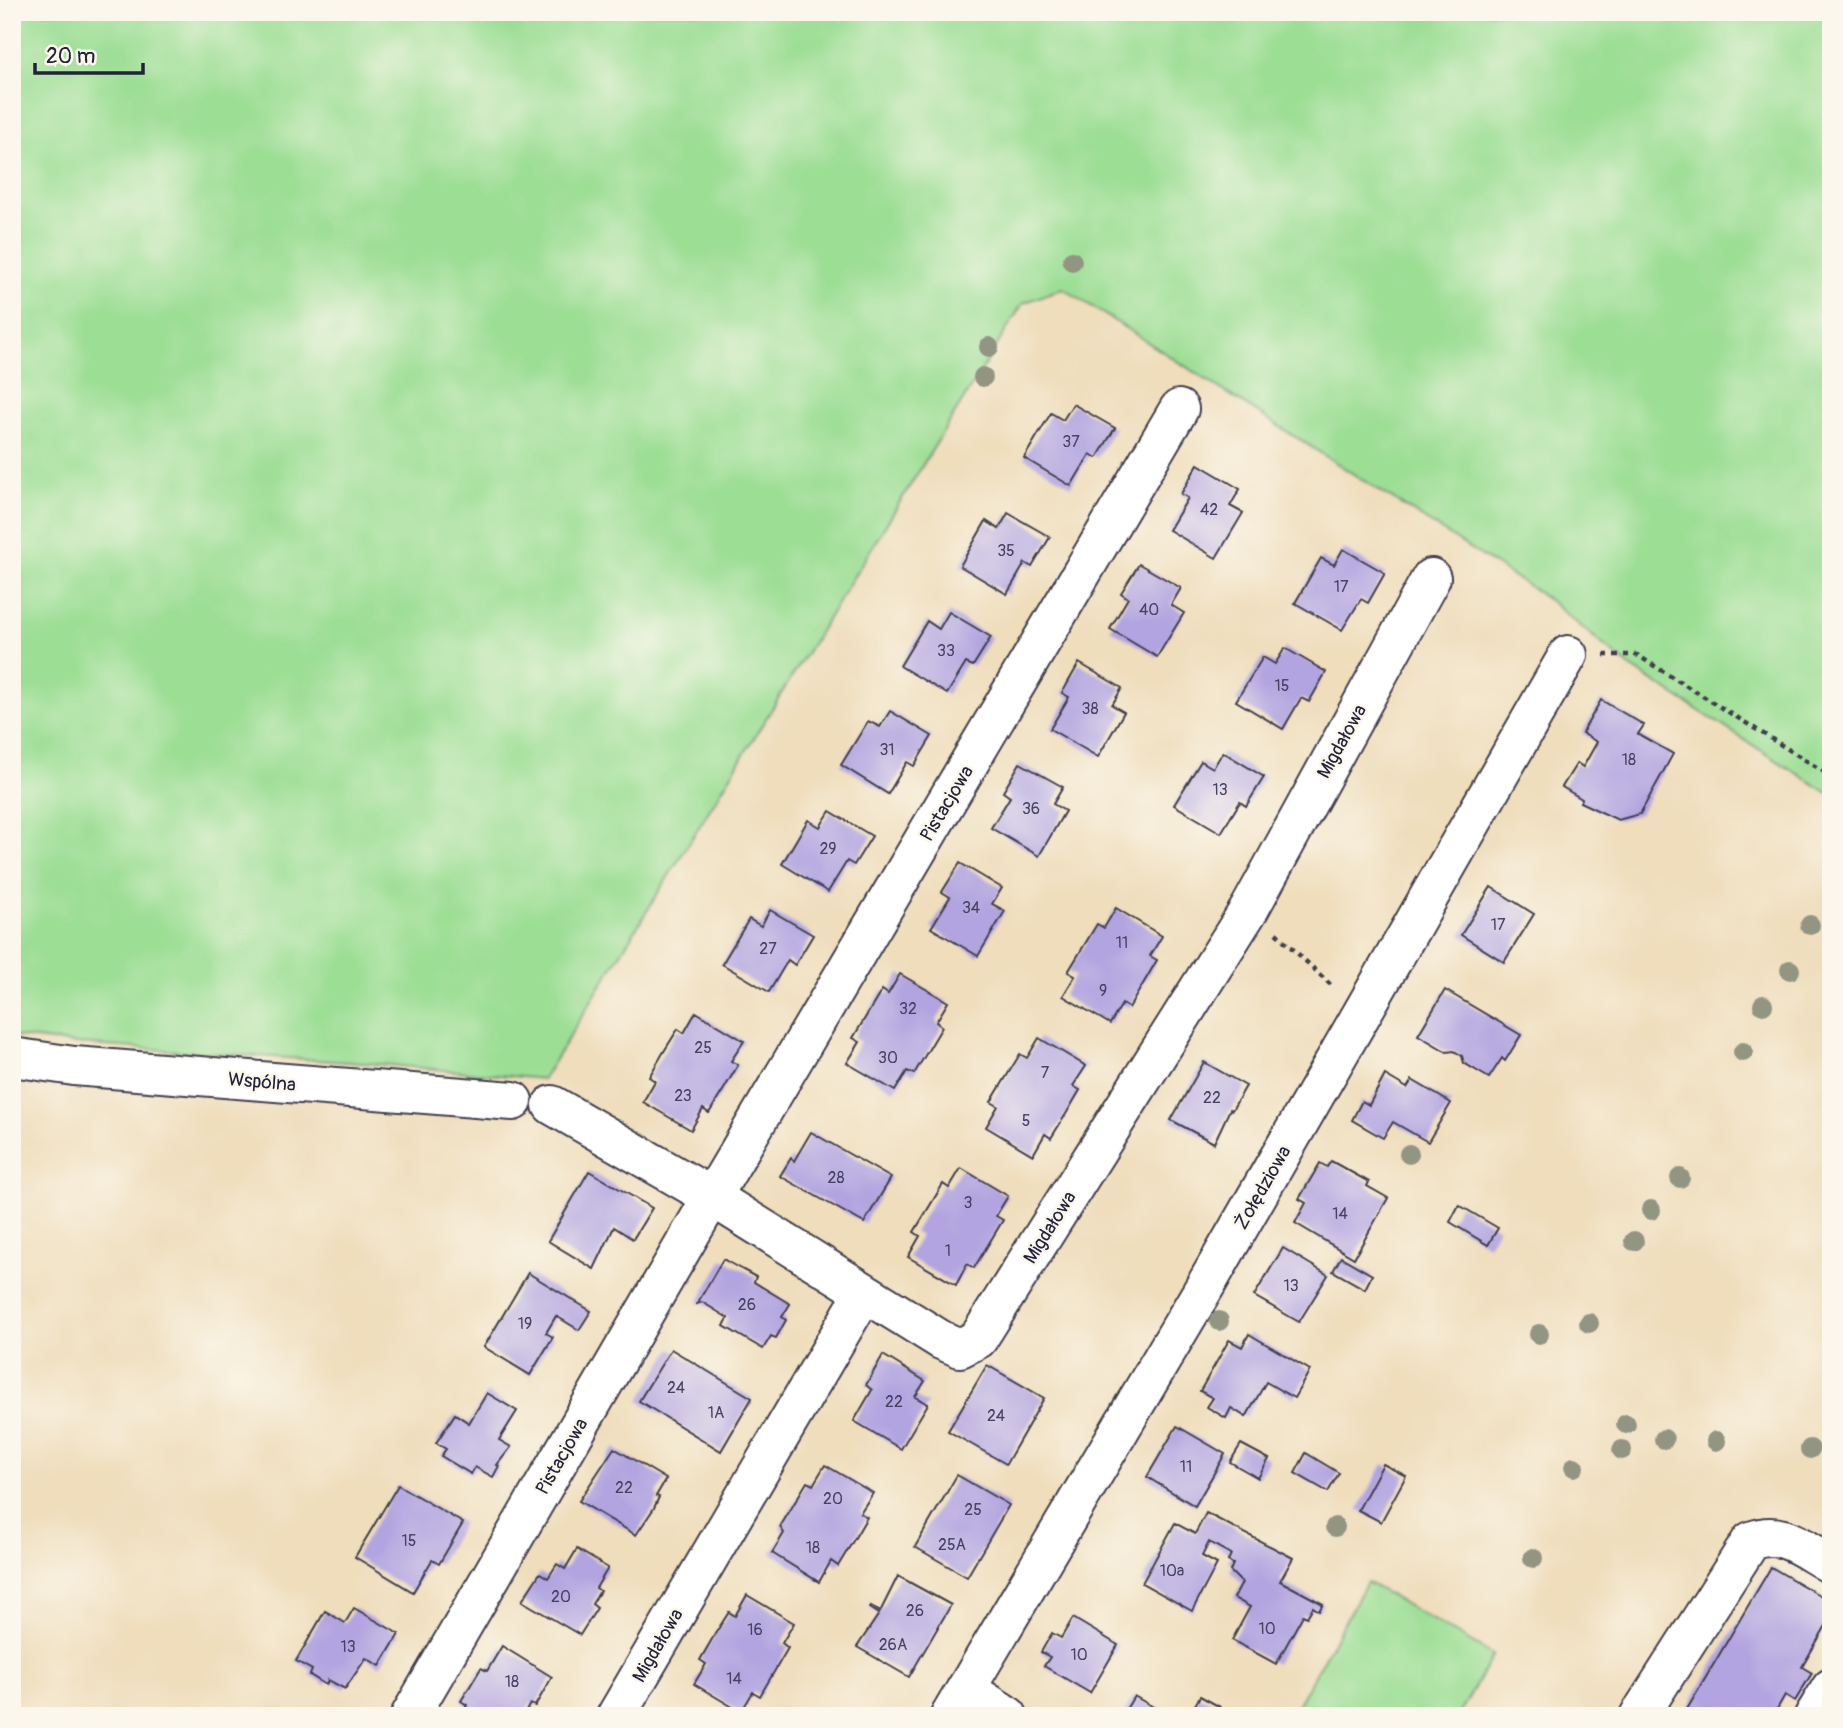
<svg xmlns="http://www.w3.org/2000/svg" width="1843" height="1728" font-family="Pangolin,sans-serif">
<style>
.green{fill:#9cde94;stroke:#5f8068;stroke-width:2}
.building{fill:#b1a4e0}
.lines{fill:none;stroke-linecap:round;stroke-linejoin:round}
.minor-casing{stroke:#413e4e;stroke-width:42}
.path{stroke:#413e4e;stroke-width:4.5;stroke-dasharray:5 5;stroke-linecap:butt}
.minor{stroke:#fff;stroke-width:38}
.tree{fill:#939583}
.labels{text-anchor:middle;stroke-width:5;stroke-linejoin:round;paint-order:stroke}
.number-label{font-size:16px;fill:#464264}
.street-label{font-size:19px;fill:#22223b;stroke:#fbf7ec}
</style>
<rect width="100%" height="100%" fill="#fbf7ec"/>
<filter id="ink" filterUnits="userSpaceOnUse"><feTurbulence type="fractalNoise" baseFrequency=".0143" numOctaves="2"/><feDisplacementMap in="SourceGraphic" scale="14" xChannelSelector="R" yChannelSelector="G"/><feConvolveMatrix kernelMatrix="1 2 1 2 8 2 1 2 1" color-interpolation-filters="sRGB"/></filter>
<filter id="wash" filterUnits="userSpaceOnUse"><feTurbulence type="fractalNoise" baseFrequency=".00686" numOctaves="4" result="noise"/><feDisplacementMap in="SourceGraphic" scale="28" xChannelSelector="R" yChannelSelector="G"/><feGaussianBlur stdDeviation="1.57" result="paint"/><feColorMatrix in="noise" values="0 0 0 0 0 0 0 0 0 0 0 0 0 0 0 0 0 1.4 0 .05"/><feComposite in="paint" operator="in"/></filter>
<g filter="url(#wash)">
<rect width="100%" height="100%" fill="#efddbb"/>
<g class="green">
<polygon points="12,12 1831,12 1831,795 1629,666 1544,596 1063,288 1023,303 543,1079 378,1064 76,1044 12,1036"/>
<polygon points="1367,1582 1493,1655 1458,1716 1291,1716"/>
</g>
<g id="blocks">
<g class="building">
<polygon points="1073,404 1115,428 1097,458 1090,454 1071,486 1024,458 1051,413 1063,420"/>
<polygon points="1198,464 1240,489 1230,506 1243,513 1216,558 1169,530 1188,498 1181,494"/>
<polygon points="1008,513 1050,537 1032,567 1025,563 1007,594 960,566 986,521 999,529"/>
<polygon points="1343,549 1385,573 1368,603 1361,599 1342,630 1295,603 1321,558 1334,565"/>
<polygon points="1139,564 1181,588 1171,605 1184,613 1157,657 1110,629 1128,598 1121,593"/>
<polygon points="949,612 991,637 973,666 966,663 947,694 900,666 927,621 939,629"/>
<polygon points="1285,648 1326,672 1309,702 1301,698 1283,729 1236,701 1263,657 1275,664"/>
<polygon points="1079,663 1122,688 1112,705 1124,712 1098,757 1050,729 1069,697 1062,693"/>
<polygon points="1601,700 1644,725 1638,734 1673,754 1640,814 1618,820 1580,802 1582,799 1562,787 1577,763 1583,767 1597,742 1582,733"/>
<polygon points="890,711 932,736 914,766 907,762 888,794 841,765 868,721 880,727"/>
<polygon points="1223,752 1264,777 1246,806 1240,802 1221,833 1174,805 1201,761 1213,768"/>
<polygon points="1020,763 1063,787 1053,804 1065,811 1039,856 991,828 1010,797 1003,792"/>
<polygon points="830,811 872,836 854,865 847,861 828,892 782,864 808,820 820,827"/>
<polygon points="960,863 1002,888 992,904 1005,911 978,956 931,928 950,897 942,892"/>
<polygon points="1491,887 1534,914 1504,962 1461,935"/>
<polygon points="1116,908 1162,936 1150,956 1157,960 1129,1008 1122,1004 1110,1024 1063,996 1075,976 1068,972 1097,924 1104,928"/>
<polygon points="770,910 813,935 795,965 788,960 769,992 722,964 749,919 761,926"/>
<polygon points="900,974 948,1002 936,1022 942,1027 914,1074 907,1071 895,1091 847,1063 860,1042 853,1038 882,990 888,994"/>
<polygon points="1445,990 1521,1035 1505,1061 1502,1058 1489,1078 1464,1063 1462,1056 1454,1051 1447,1052 1418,1035"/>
<polygon points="696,1012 744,1041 731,1061 738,1065 724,1089 709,1113 703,1109 691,1130 643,1102 655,1081 649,1077 663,1053 678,1029 684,1033"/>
<polygon points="1039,1038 1086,1066 1073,1086 1080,1090 1066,1114 1051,1138 1045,1134 1033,1155 986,1127 998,1106 991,1102 1020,1054 1027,1058"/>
<polygon points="1204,1062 1246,1086 1232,1110 1230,1109 1214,1143 1171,1120"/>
<polygon points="1385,1075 1407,1088 1412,1080 1451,1103 1428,1142 1393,1122 1383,1138 1352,1120 1362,1101 1369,1105"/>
<polygon points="811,1132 891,1178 864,1223 780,1176 791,1158 794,1161"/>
<polygon points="1331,1161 1369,1182 1367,1186 1388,1198 1354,1258 1295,1223 1306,1203 1299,1199 1320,1163 1327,1167"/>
<polygon points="961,1168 1008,1196 996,1216 1003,1220 974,1268 967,1264 956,1285 908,1257 920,1236 914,1232 943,1184 949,1188"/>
<polygon points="589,1171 652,1208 633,1239 614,1227 594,1269 548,1241"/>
<polygon points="1459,1205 1498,1228 1488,1245 1450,1222"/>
<polygon points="1283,1248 1328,1275 1299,1322 1254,1296"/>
<polygon points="1341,1257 1372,1275 1365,1289 1333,1271"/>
<polygon points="723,1259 756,1277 754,1282 790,1304 782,1317 786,1320 776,1338 771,1336 763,1349 724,1326 728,1318 702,1302 697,1304"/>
<polygon points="528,1273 591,1311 579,1330 556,1316 546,1333 553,1337 530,1375 484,1347"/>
<polygon points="1249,1334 1310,1370 1294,1398 1266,1382 1246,1417 1231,1408 1226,1418 1207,1407 1213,1398 1200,1391 1229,1340 1242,1347"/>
<polygon points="671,1349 752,1398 721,1451 639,1401"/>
<polygon points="883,1355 925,1381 915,1397 928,1404 901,1449 854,1421 872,1390 866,1385"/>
<polygon points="987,1365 1044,1398 1006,1464 948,1431"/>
<polygon points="487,1393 517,1411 499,1440 511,1447 497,1465 499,1466 493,1477 475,1467 471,1474 441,1456 446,1449 436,1443 455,1414 469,1423"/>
<polygon points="1177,1426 1225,1454 1195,1506 1147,1477"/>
<polygon points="1241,1444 1269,1459 1258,1478 1230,1462"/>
<polygon points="614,1448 666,1479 656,1496 659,1497 654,1508 636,1535 579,1501"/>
<polygon points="1306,1453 1339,1473 1328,1492 1295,1473"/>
<polygon points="1383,1464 1406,1476 1381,1522 1358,1510"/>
<polygon points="825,1465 873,1493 860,1513 867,1517 853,1541 838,1566 831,1561 819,1582 772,1553 784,1533 780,1527 807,1482 813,1485"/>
<polygon points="957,1475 1009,1505 967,1577 915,1547"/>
<polygon points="398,1485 463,1523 439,1564 432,1560 413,1592 355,1557"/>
<polygon points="1206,1513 1293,1558 1280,1581 1323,1604 1319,1611 1313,1607 1307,1617 1303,1615 1276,1664 1232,1640 1250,1607 1234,1598 1242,1583 1230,1571 1233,1564 1228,1561 1231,1554 1209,1542 1202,1556 1217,1564 1192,1611 1142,1583 1175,1523 1195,1534"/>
<polygon points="577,1549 608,1568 596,1588 600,1591 592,1604 597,1608 580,1635 522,1601 540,1573 548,1578 557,1564 565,1569"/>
<polygon points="1771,1567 1831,1602 1831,1617 1802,1667 1812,1673 1795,1701 1785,1695 1773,1716 1683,1716"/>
<polygon points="898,1576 951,1605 909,1677 857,1647 879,1614 870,1608 871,1606 880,1612"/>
<polygon points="747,1595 794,1623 782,1643 788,1648 760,1696 753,1692 741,1712 694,1684 706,1664 700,1660 715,1634 729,1612 735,1616"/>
<polygon points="354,1608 399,1634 380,1666 366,1658 345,1689 328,1680 326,1685 310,1675 312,1670 296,1661 325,1611 345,1623"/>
<polygon points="1073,1618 1118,1645 1090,1693 1044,1666 1050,1657 1041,1652 1052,1633 1061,1638"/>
<polygon points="502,1646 552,1677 535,1706 530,1704 523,1716 461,1716 467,1705 461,1701 481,1668 487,1671"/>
<polygon points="1134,1696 1162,1712 1160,1716 1133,1716 1125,1711"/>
<polygon points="1200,1696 1220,1707 1215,1716 1189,1716"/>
</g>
</g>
</g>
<g filter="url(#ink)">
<use href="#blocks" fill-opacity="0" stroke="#413e4e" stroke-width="2"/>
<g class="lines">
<g class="minor-casing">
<g id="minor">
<polyline points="12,1057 74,1066 513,1101"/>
<polyline points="552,1105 712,1197 941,1340 960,1348 978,1339 1250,908 1431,578"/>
<polyline points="966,1689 1008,1716"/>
<polyline points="410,1716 712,1197 1179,409"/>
<polyline points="616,1716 864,1293"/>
<polyline points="950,1716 1207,1283 1568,655"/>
<path d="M 1639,1716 L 1751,1541 C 1782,1528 1803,1549 1831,1564"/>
<polyline points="1814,1716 1831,1688"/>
</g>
</g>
<g class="path">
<polyline points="1604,655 1637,655 1831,776"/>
<polyline points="1276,933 1333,987"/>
</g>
<use href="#minor" class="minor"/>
</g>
<g class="tree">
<circle cx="1072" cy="261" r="10"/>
<circle cx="989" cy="347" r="10"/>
<circle cx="983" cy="377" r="10"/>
<circle cx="1810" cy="925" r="10"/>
<circle cx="1790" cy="970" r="10"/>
<circle cx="1763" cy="1005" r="10"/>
<circle cx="1743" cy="1052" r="10"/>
<circle cx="1409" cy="1154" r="10"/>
<circle cx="1680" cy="1178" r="10"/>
<circle cx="1651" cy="1210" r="10"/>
<circle cx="1634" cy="1241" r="10"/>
<circle cx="1219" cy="1321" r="10"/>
<circle cx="1589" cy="1323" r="10"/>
<circle cx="1539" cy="1334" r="10"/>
<circle cx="1626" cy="1424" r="10"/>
<circle cx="1664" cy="1439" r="10"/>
<circle cx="1716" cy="1441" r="10"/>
<circle cx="1810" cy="1449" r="10"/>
<circle cx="1622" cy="1450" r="10"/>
<circle cx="1574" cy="1467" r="10"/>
<circle cx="1335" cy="1527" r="10"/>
<circle cx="1533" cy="1558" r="10"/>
</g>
</g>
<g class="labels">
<g class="number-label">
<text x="1071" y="447">37</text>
<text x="1209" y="515">42</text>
<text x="1006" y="556">35</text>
<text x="1341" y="592">17</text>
<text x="1149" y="615">40</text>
<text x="946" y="656">33</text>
<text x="1282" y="691">15</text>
<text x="1090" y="714">38</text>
<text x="887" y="755">31</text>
<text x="1629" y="765">18</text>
<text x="1220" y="795">13</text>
<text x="1031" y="814">36</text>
<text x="828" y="854">29</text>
<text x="971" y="913">34</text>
<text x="1498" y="930">17</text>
<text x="1122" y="948">11</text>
<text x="768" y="954">27</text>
<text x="1103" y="996">9</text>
<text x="908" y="1014">32</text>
<text x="703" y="1053">25</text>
<text x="888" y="1063">30</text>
<text x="1045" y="1078">7</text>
<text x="683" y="1101">23</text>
<text x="1212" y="1103">22</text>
<text x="1026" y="1126">5</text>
<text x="836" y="1183">28</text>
<text x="968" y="1208">3</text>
<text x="1340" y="1219">14</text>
<text x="948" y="1256">1</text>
<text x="1291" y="1291">13</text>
<text x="747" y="1310">26</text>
<text x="525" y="1329">19</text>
<text x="676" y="1393">24</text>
<text x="894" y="1407">22</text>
<text x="716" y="1418">1A</text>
<text x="996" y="1421">24</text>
<text x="1186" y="1472">11</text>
<text x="624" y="1493">22</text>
<text x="833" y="1504">20</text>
<text x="973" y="1515">25</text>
<text x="409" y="1546">15</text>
<text x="952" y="1550">25A</text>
<text x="813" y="1553">18</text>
<text x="1172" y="1576">10a</text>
<text x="561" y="1602">20</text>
<text x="915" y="1616">26</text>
<text x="1267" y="1634">10</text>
<text x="755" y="1635">16</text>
<text x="893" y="1650">26A</text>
<text x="348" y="1652">13</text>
<text x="1079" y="1660">10</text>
<text x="734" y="1684">14</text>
<text x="512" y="1687">18</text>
</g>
<g class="street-label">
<text transform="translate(1341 741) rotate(-61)" y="7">Migdałowa</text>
<text transform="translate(946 803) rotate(-59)" y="7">Pistacjowa</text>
<text transform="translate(262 1081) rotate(5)" y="7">Wspólna</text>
<text transform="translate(1262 1187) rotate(-60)" y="7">Żołędziowa</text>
<text transform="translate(1049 1227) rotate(-58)" y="7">Migdałowa</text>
<text transform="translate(561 1456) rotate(-60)" y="7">Pistacjowa</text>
<text transform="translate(657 1645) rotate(-60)" y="7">Migdałowa</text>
</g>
</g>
<rect width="1843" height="1728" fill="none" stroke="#fbf7ec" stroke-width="42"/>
<path d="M35 63v10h108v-10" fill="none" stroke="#22223b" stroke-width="3.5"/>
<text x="46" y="63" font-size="21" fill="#22223b" stroke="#fbf7ec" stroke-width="5" paint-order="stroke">20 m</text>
</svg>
